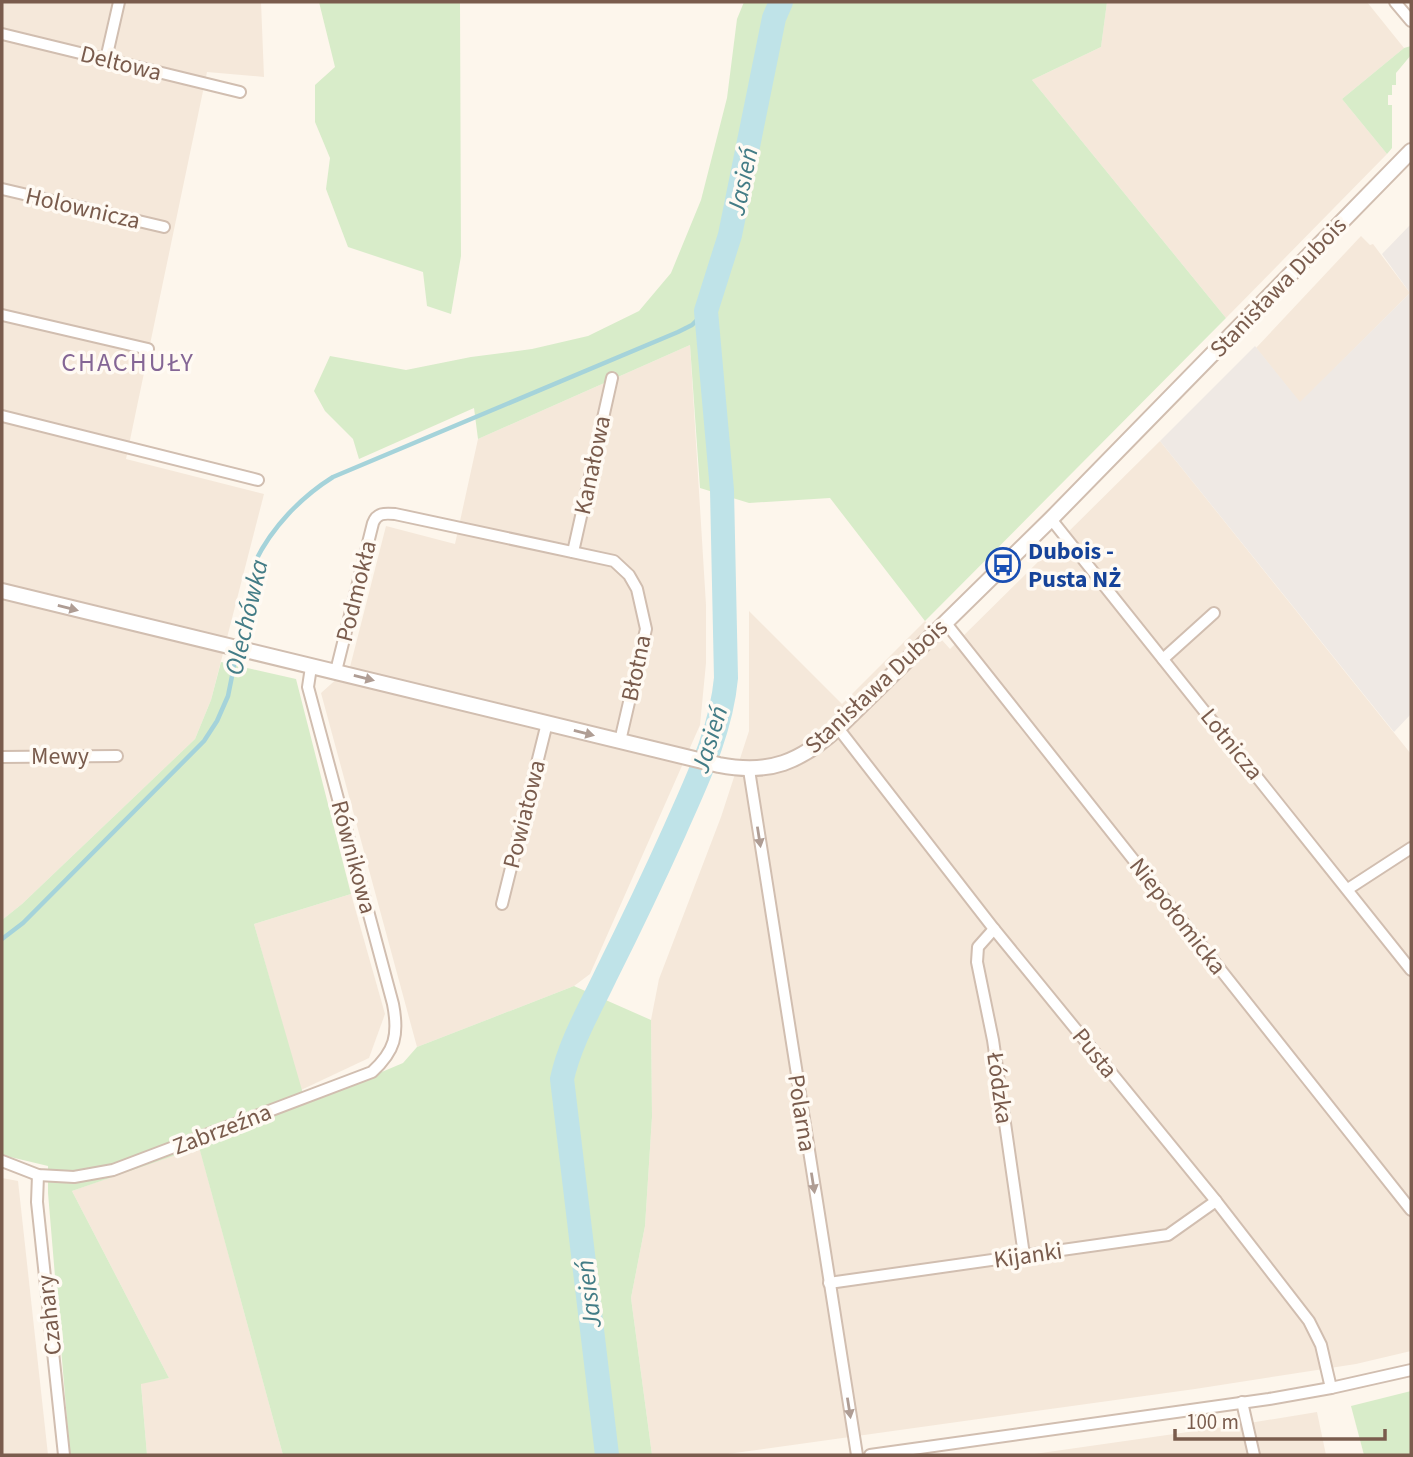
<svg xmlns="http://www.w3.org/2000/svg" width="1413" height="1457" font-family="'Source Sans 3',sans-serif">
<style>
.residential{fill:#f5e8da}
.industrial{fill:#efe9e4}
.green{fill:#d8ecc9}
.water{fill:#bfe3e8;stroke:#a5d3da;stroke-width:2}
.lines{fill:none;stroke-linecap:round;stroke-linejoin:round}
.stream{stroke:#a5d3da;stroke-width:4.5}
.river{stroke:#bfe3e8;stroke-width:24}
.minor-casing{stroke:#d1beb0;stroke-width:14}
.tertiary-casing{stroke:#d1beb0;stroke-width:18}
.minor{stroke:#fff;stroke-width:10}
.tertiary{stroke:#fff;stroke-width:14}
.oneway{fill:#af9d94}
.labels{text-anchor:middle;stroke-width:7;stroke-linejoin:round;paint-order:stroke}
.street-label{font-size:24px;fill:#7a5c4d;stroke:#fffaf3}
.transit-label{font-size:24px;font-weight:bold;fill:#164399;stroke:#fffaf3;text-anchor:start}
.water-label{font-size:26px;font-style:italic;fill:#437c86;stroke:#fffaf3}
.neighbourhood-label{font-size:26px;letter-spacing:2px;fill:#846695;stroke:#fffaf3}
</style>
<rect width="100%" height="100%" fill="#fdf6ec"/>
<g class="residential">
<polygon points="2,2 261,2 264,77 207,72 126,459 264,494 211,700 195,739 22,904 2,920"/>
<polygon points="1107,2 1367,2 1404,48 1342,99 1387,154 1226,318 1032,80 1101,47"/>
<polygon points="1361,236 1370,245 1373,244 1410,293 1300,403 1256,348"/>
<polygon points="690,345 706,605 706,663 700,725 590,974 574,986 417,1047 321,693 350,667 386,526 455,544 478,439"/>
<polygon points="1160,441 1411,754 1411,1351 1356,1364 1195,1389 720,1455 652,1455 631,1298 645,1226 652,1117 651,1020 659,979 721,817 749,731 749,611 842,704 925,621 950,649"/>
<polygon points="351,894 385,1014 369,1058 301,1090 254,924"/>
<polygon points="199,1146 283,1455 147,1455 141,1383 169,1378 72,1191"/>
<polygon points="2,1178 18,1181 48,1455 2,1455"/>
<polygon points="1317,1412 1326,1455 1027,1455 1237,1425"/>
</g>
<polygon class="industrial" points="1411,224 1411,714 1394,732 1160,441 1255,346 1300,402 1410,293 1382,254"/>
<g class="green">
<polygon points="319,2 460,2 461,256 451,314 427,306 423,272 348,247 326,189 330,158 315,122 315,85 335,67"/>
<polygon points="744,2 1107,2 1101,47 1032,80 1226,318 925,621 830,498 749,503 700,488 690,345 478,439 474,408 359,459 353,439 325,411 314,391 330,356 406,370 471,357 532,349 588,336 639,311 671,273 701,200 727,98 737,19"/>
<polygon points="1411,46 1411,55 1396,73 1396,85 1392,85 1392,95 1388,95 1388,105 1392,105 1392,148 1387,154 1342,99 1404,48"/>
<polygon points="221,662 296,679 351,894 254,924 306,1104 403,1063 417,1047 574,986 651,1020 652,1117 645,1226 631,1298 652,1455 283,1455 199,1147 72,1191 169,1378 141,1384 147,1455 70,1455 48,1193 48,1166 2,1155 2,920 22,904 195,739 211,700"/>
<polygon points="1411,1391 1411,1455 1364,1455 1351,1406"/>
</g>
<polygon class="water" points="774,2 789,2 781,17 760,97 769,12"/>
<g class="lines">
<path class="stream" d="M 2,939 L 23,923 L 204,741 L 217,721 L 228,696 L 255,562 C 272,527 301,497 333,477 L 678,332 L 692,325 L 706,311"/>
<path class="river" d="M 607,1455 L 562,1079 C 570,1042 590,1009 606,975 C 630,927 653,879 675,830 C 697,780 721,732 726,678 L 722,490 L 706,311 L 730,235 L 774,18 L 781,2"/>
<g class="minor-casing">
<g id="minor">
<polyline points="1395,2 1411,21"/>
<polyline points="2,34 240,92"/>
<polyline points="106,59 119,2"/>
<polyline points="2,189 164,227"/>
<polyline points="2,315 148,349"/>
<polyline points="2,416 258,480"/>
<polyline points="1051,519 1411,970"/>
<polyline points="573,552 612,378"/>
<polyline points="945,622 1411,1210"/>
<polyline points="1163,659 1214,613"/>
<path d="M 336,671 L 373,523 C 377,513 384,513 395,514 L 614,561 L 629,575 L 637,589 L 646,629 L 620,741"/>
<polyline points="838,728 994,929 1216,1201 1309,1321 1321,1345 1331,1388"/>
<polyline points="2,757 117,756"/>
<polyline points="749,770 857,1455"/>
<polyline points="1348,889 1411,848"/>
<polyline points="502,904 547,723"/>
<polyline points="994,929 978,947 977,962 993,1040 1024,1255"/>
<path d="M 2,1161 L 38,1175 L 74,1177 L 113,1170 L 372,1072 C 395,1051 399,1035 393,1004 L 308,687 L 311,667"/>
<polyline points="38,1175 37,1202 64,1455"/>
<polyline points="829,1283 1168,1235 1216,1201"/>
<polyline points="1242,1402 1254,1455"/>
<polyline points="870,1455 1269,1399 1331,1388 1411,1370"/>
</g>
</g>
<g class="tertiary-casing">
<path id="tertiary" d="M 2,591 L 719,765 C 770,775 800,762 838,728 L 1051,519 L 1411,151"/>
</g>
<use href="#minor" class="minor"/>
<use href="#tertiary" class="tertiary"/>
</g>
<defs><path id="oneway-solid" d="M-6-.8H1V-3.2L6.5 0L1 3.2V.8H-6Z" transform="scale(1.75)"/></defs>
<g class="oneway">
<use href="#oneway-solid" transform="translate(68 608) rotate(14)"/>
<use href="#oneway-solid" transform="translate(364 678) rotate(14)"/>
<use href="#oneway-solid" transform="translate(584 733) rotate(14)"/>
<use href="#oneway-solid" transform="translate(759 837) rotate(81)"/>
<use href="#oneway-solid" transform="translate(813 1183) rotate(81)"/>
<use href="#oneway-solid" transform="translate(849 1408) rotate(81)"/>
</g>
<defs>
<g id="bus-ring" transform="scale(1.75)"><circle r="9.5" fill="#fffaf3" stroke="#1a4fb4" stroke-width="1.5"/><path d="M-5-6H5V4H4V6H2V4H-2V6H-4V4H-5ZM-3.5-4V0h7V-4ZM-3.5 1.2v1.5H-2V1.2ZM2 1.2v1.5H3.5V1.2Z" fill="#1a4fb4"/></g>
</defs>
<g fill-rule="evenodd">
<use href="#bus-ring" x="1003" y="565"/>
</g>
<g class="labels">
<g class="street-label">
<text transform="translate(121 63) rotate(14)" y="8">Deltowa</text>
<text transform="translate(83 208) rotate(13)" y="8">Holownicza</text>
<text transform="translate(1278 287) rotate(-46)" y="8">Stanisława Dubois</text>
<text transform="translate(592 465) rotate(-78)" y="8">Kanałowa</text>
<text transform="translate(356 591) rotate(-76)" y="8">Podmokła</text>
<text transform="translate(636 668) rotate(-78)" y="8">Błotna</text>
<text transform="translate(876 686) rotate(-43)" y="8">Stanisława Dubois</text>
<text transform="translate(1232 744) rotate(51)" y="8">Lotnicza</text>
<text x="60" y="764">Mewy</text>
<text transform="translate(524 814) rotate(-76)" y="8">Powiatowa</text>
<text transform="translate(354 857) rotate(75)" y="8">Równikowa</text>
<text transform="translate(1178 916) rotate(52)" y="8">Niepołomicka</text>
<text transform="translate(1095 1053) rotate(51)" y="8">Pusta</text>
<text transform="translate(1000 1088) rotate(82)" y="8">Łódzka</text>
<text transform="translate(802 1113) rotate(81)" y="8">Polarna</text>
<text transform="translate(222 1129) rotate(-21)" y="8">Zabrzeźna</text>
<text transform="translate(1028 1255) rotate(-8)" y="8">Kijanki</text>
<text transform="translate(49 1315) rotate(-96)" y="8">Czahary</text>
</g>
<g class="transit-label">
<text x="1028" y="559">Dubois -<tspan x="1028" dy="28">Pusta NŻ</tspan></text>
</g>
<g class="water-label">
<text transform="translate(742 181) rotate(-78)" y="9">Jasień</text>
<text transform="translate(246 617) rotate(-77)" y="9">Olechówka</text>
<text transform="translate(709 739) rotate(-73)" y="9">Jasień</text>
<text transform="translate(588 1294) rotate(-97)" y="9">Jasień</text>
</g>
<g class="neighbourhood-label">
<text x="128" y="371">CHACHUŁY</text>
</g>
</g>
<rect width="1413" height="1457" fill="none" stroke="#7a5c4d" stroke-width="7"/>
<path d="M1175 1429v10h210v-10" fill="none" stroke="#7a5c4d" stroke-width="3.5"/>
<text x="1186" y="1429" font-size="21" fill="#7a5c4d" stroke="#fffaf3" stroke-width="5" paint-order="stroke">100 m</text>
</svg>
